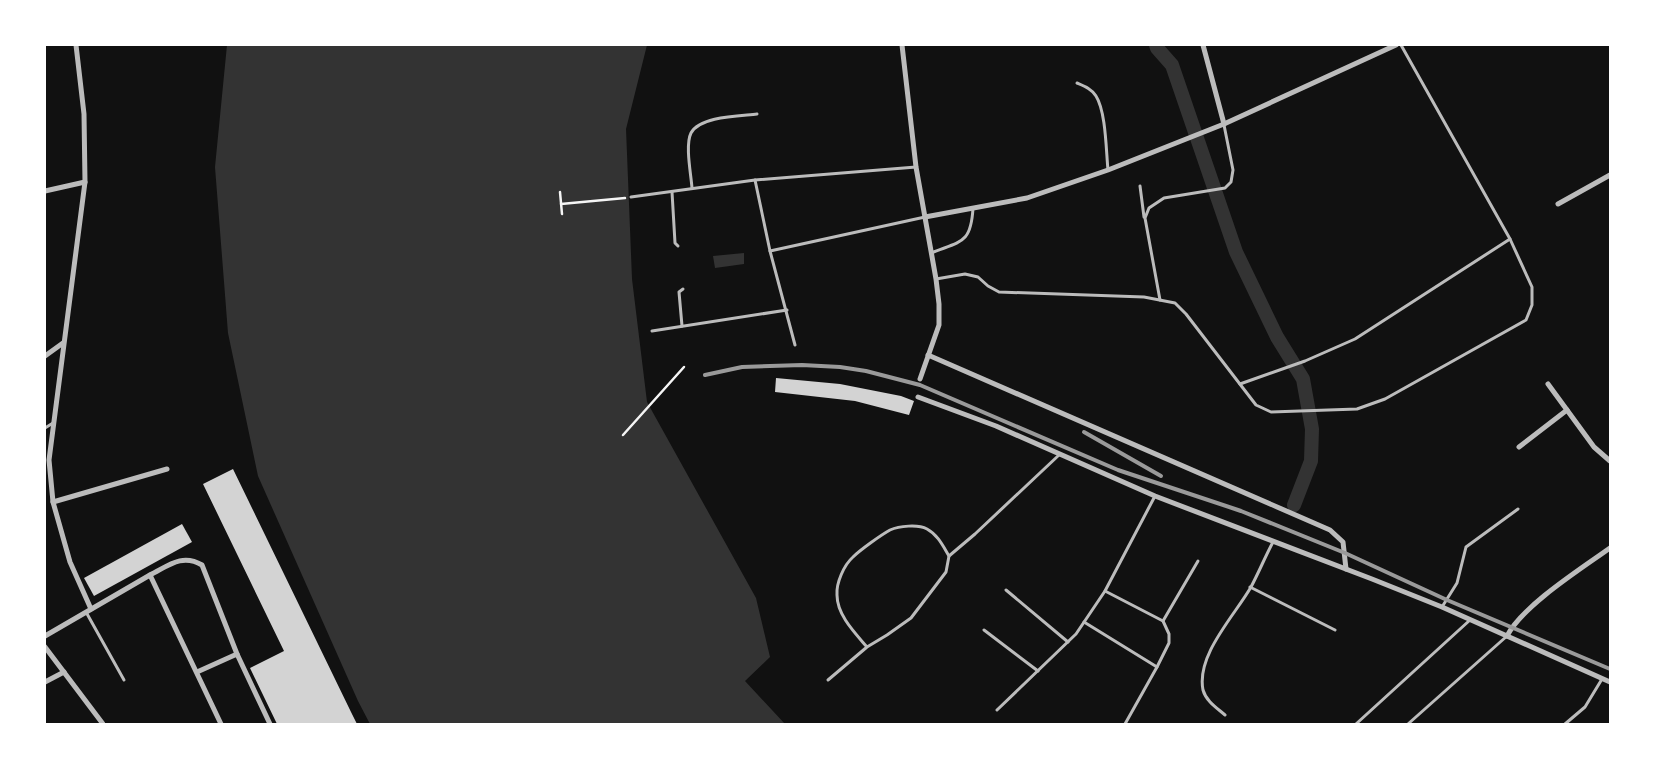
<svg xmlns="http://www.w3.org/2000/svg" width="1655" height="769" font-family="Overpass,sans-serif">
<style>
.water{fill:#333}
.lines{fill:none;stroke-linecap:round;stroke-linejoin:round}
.canal{stroke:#333;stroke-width:14}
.building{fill:#d3d3d3}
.path{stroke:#f5f5f5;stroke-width:2.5}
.service{stroke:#bcbcbc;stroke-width:3}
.minor{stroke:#bcbcbc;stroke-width:5}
.rail{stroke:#9a9a9a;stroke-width:4}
</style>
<rect width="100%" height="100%" fill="#111"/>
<g class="water">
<polygon points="227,45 647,45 626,129 632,279 647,402 756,598 770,657 745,681 785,724 370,724 358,701 258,476 228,333 215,167"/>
<polygon points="744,253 744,264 715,268 713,256"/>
</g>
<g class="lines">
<polyline class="canal" points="1156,45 1157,48 1172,65 1236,252 1277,337 1303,379 1312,429 1311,461 1294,505"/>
</g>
<g class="building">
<polygon points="776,378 840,384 901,396 914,401 909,415 855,401 775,392"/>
<polygon points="233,469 351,712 357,724 277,724 250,668 284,651 203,484"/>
<polygon points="182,524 192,542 94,596 84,578"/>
</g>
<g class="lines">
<g class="path">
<polyline points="560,192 562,214"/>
<polyline points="561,204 625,198"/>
<polyline points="623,435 684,367"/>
</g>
<g class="service">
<path d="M 1077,83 C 1084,86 1092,89 1096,96 C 1106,112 1106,150 1108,170"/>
<polyline points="755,180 916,167"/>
<polyline points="1140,186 1144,217"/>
<path d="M 692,188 C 691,174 685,145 691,133 C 700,116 740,116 757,114"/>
<polyline points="672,192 675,243 678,246"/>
<polyline points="631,197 755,180 770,251 795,345"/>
<polyline points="770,251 925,217"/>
<path d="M 931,253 C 961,241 971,244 973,208"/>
<polyline points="936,279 965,274 978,277 988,286 999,292 1144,297 1175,303 1186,314 1256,405 1271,412 1357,409 1385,399 1526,320 1532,305 1532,287 1510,239 1401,45"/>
<polyline points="1160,300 1145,218 1149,208 1164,198 1225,188 1231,182 1233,170 1224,125"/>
<polyline points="682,326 679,292 683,289"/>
<polyline points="652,331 787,310"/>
<polyline points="1240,384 1305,361 1355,339 1510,239"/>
<polyline points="45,428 53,423"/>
<polyline points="949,556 975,534 1059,455"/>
<polyline points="1250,587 1335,630"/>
<polyline points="1006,590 1068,642"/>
<polyline points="1105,591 1163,621 1169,634 1169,643 1157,667"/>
<polyline points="1442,607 1457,583 1466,547 1518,509"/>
<polyline points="86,612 124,680"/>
<polyline points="1163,621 1198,561"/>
<polyline points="1084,622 1157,667 1125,724"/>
<polyline points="984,630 1038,671"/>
<path d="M 828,680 L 867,647 L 887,635 L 911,618 L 946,572 L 949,556 C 943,546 938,535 927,529 C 918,524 899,526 890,530 C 881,535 860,550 853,557 C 844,565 836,583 837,595 C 837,615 855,633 867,647"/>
<polyline points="997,710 1076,634 1105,591 1155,496"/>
<path d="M 1225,715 C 1217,708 1206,701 1203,690 C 1196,655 1235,615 1251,587 C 1259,572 1265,557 1273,542"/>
<polyline points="1356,724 1470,620"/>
<polyline points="1408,724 1507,636"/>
<polyline points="1565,724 1585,707 1602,679"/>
</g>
<g class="minor">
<polyline points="76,45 84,114 85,182 49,460 53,502 70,562 91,609"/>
<polyline points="902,45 916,167 936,279 939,304 939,325 920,379"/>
<polyline points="1203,45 1224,124"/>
<polyline points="45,191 85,182"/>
<polyline points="1558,204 1610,175"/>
<polyline points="925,217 1027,198 1108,170 1224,124 1396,45"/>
<polyline points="928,355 1330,530 1343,542 1346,569"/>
<polyline points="45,356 63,343"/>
<polyline points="1548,384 1594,447 1610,461"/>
<polyline points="918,397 996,426 1155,496 1372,579 1442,607 1610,682"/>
<polyline points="1519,447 1567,410"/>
<polyline points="53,502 167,469"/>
<path d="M 150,575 C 168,566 182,553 202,565 L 237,654"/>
<polyline points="45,636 150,575 221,724"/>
<path d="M 1507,636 C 1522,606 1582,568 1610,548"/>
<polyline points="45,647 103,724"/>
<polyline points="197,672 237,654 270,724"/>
<polyline points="45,682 64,672"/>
</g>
<g class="rail">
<polyline points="705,375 742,367 802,365 840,367 866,371 920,385 1118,470 1241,511 1345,553 1447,600 1610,669"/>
<polyline points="1084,432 1161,476"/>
</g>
</g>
<rect width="1655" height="769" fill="none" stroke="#ffffff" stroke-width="92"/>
</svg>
